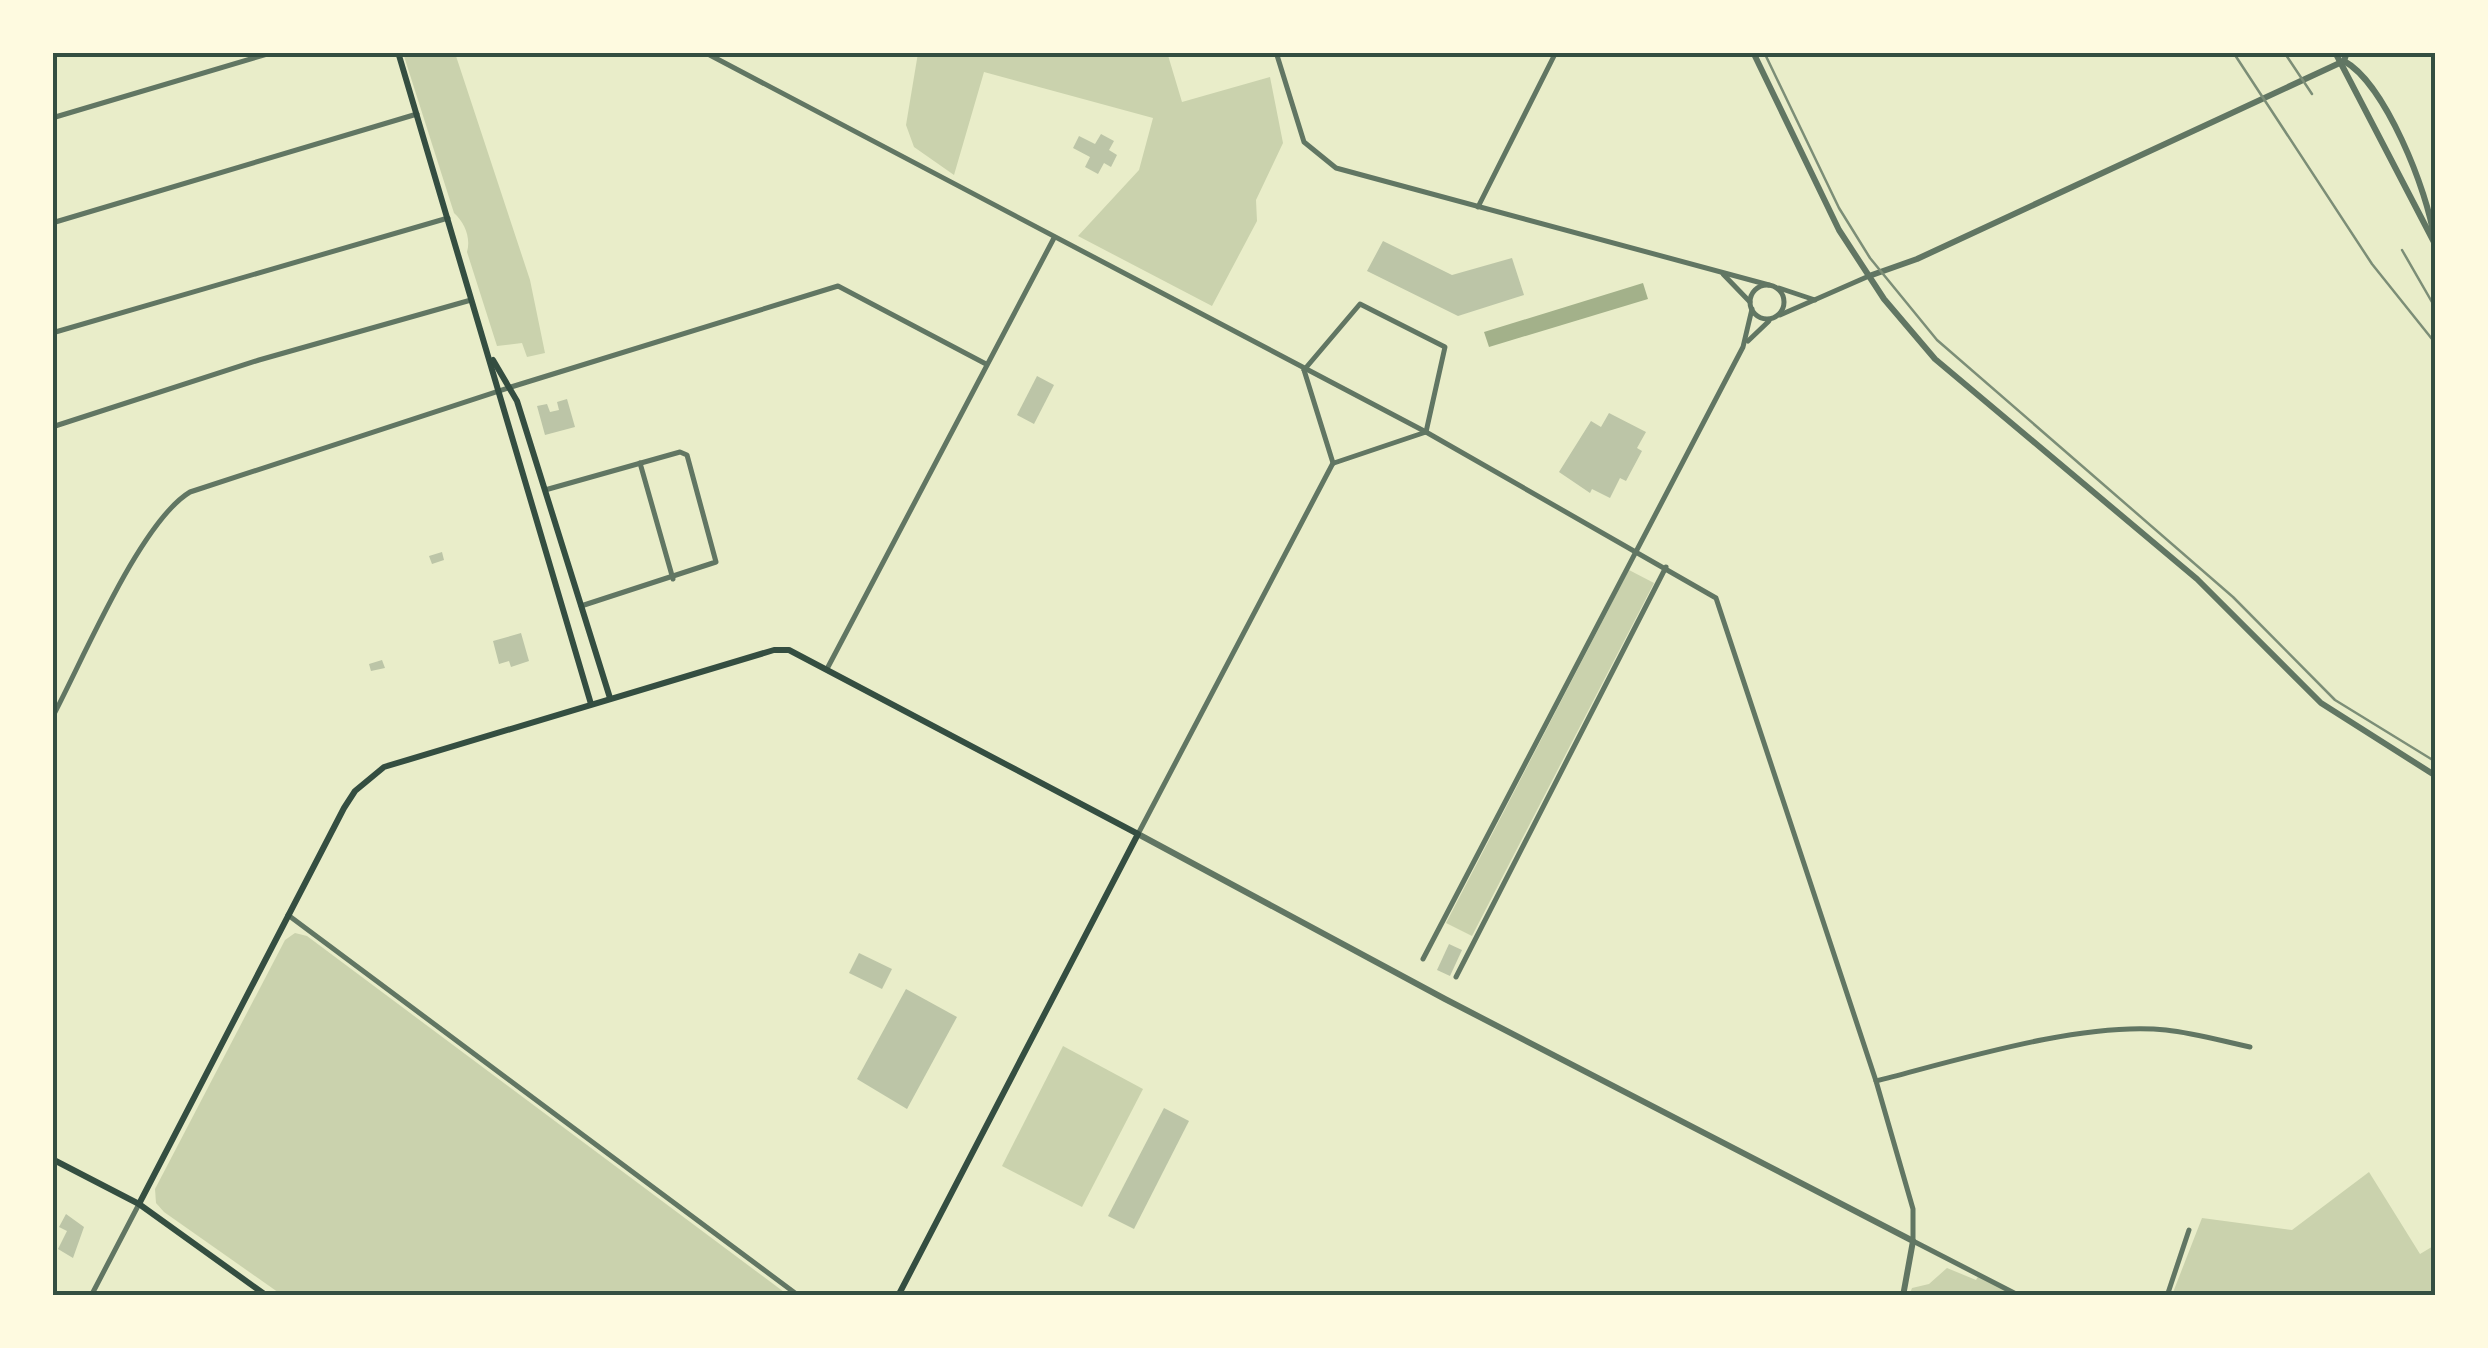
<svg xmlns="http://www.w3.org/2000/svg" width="2488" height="1348" font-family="Rubik,sans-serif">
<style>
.green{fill:#cad2ad}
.water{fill:#a3b18a}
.building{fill:#bcc5a7}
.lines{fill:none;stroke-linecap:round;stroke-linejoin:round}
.minor{stroke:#617663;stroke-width:5}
.tertiary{stroke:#617663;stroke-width:6}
.secondary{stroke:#344e41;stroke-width:6}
.rail{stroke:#7c8e77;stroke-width:2.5}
.neatline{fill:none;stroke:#344e41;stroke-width:4}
</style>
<rect width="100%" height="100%" fill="#e9edc9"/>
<g class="green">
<polygon points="1167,52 1182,102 1270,77 1283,143 1256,200 1257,221 1212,306 1078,236 1139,170 1153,118 984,72 954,175 914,147 906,125 918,53"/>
<path d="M 403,53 L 455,53 L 530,280 L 545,353 L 527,357 L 522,343 L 497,346 L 467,252 C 471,238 465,223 454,213 Z"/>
<polygon points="1629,570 1654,583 1472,936 1446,923"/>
<polygon points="295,933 307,936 788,1295 282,1295 164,1212 156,1203 155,1189 285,940"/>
<polygon points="1063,1046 1143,1089 1082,1207 1002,1166"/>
<polygon points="2369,1172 2420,1254 2435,1245 2435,1295 2172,1295 2202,1218 2292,1230"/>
<polygon points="1947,1268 1976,1280 1979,1275 2019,1296 1909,1296 1912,1288 1929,1284"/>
</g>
<polygon class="water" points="1643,283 1648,299 1489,347 1484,332"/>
<g class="building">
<polygon points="1101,134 1114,141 1109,150 1117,155 1111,167 1104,163 1098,174 1085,167 1090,157 1073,148 1079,136 1095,144"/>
<polygon points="1383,241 1452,275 1512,258 1524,295 1458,316 1367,271"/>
<polygon points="1037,376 1054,385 1034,424 1017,415"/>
<polygon points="567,399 575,427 545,435 537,406 547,404 550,412 559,410 557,402"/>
<polygon points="1609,413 1646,432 1637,448 1642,451 1626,481 1620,478 1610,498 1592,489 1590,493 1559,472 1591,421 1601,427"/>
<polygon points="442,552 444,560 432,564 429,556"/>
<polygon points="521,633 529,661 511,667 509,661 499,664 493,641"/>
<polygon points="382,660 385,668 371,671 369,664"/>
<polygon points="1449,944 1462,950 1450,976 1437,970"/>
<polygon points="859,953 892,969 882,989 849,973"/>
<polygon points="906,989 957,1017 907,1109 857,1079"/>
<polygon points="1164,1108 1189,1121 1134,1229 1108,1216"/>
<polygon points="66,1214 84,1227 73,1258 58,1249 67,1231 59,1227"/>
</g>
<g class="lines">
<g class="minor">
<polyline points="704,52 1426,432 1716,598 1876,1081 1913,1209 1913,1241 2020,1296"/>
<polyline points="1276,52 1304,142 1336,168 1769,285"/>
<polyline points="52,118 274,52"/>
<polyline points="1478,207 1556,52"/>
<polyline points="52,223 417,114"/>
<polyline points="1723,274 1750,302"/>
<circle cx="1767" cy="302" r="17"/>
<polyline points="1779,288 1815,300"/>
<polyline points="1780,315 1869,276"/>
<polyline points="52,333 448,218"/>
<polyline points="1748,341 1769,321"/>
<polyline points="1304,370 1360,304 1445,347 1426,432"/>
<polyline points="1304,370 1333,463"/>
<polyline points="52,427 259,360 471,300"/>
<polyline points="640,463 673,579"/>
<polyline points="1334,463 1426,432"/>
<polyline points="545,490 680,452 687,455 716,562 581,606"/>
<polyline points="828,667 1054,238"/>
<path d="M 52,718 C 82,662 140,522 190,492 L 511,387 L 838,286 L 986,364"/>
<polyline points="1138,834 1333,463"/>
<polyline points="288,915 799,1296"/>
<polyline points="1423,959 1743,347 1752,309"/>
<polyline points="1456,977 1666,567"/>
<path d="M 1876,1081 C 1958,1060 2083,1021 2166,1030 C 2194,1033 2222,1041 2250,1047"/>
<polyline points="91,1296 139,1204"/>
<polyline points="2167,1296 2189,1230"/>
</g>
<g class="tertiary">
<polyline points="1753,52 1839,230 1884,299 1935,359 2197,579 2321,703 2436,776"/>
<polyline points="2335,52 2436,246"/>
<path d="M 2344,61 C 2385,83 2428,192 2434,238"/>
<polyline points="1869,276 1917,259 2344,61 2347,52"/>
<polyline points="1138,834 1445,999 1913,1241 1903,1296"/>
</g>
<g class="secondary">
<polyline points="398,52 591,704"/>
<polyline points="493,360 517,401 610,698"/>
<polyline points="52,1159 139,1204 267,1296"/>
<polyline points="139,1204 344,808 355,791 384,767 774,650 789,650 1138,834 898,1296"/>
</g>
<g class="rail">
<polyline points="1764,52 1839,208 1870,258 1937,340 2233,597 2335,700 2436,762"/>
<polyline points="2233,52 2372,264 2436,344"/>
<polyline points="2284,52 2312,94"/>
<polyline points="2402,250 2436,309"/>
</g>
</g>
<rect width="2488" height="1348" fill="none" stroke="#fefae0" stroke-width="110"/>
<rect x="55" y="55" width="2378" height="1238" class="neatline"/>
</svg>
